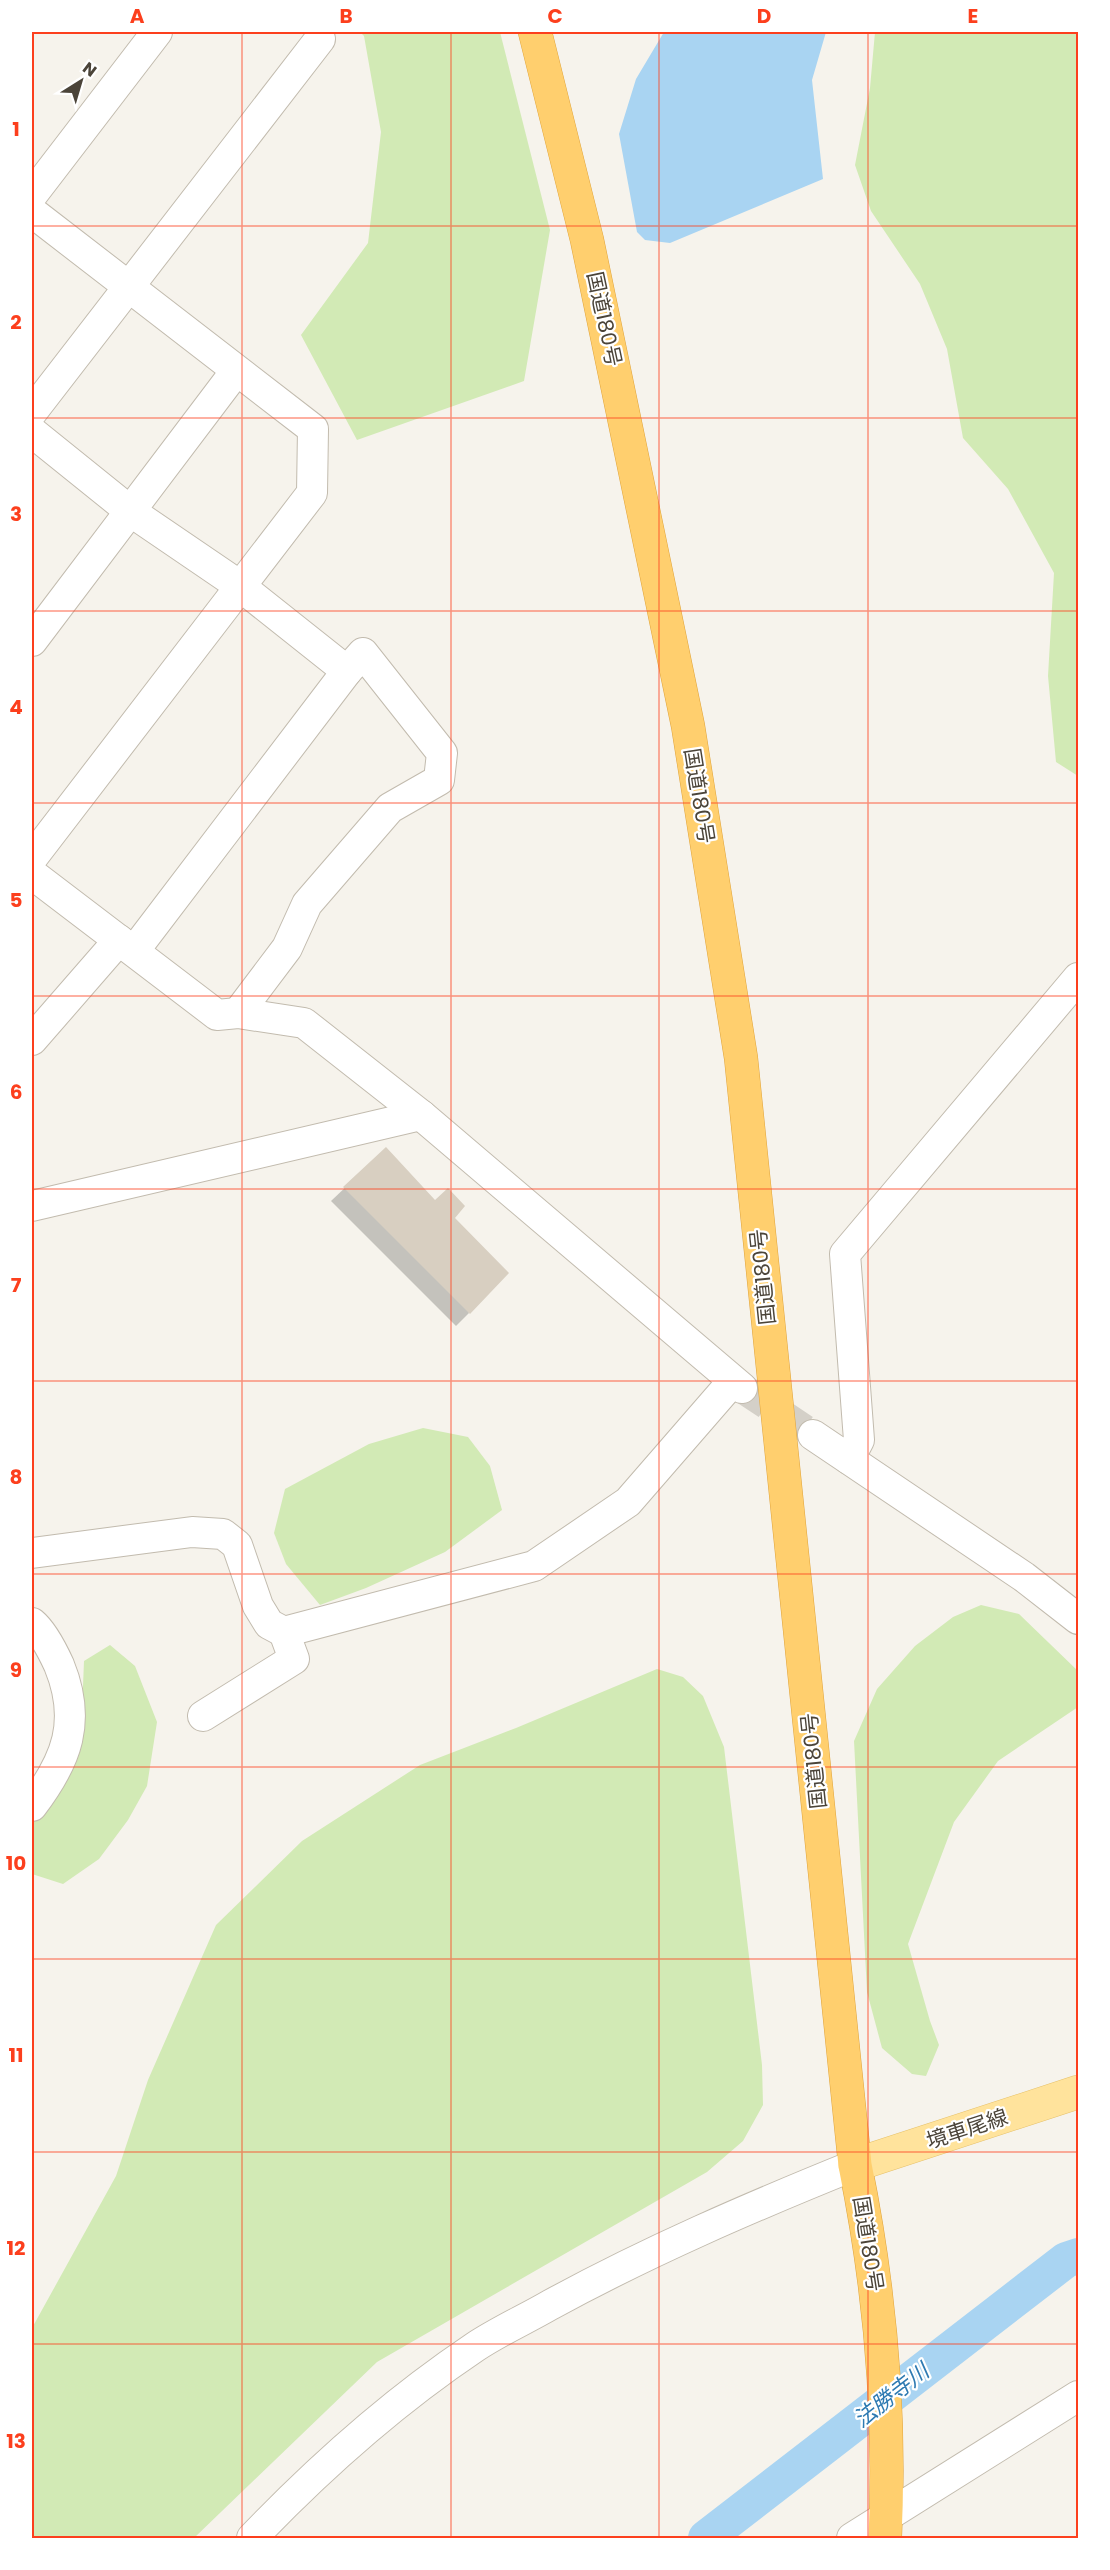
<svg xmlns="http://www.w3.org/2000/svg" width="1110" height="2570" font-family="Poppins,'Noto Sans JP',sans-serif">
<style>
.green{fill:#d2eab5}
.water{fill:#a9d4f2}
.shadow{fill:#0003}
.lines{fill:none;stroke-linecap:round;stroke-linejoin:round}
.river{stroke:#a9d4f2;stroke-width:36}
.building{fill:#d8cfc1}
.minor-tunnel{stroke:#d4d0c8;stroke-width:30;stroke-dasharray:30 15;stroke-linecap:butt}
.minor-casing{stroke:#c2bbae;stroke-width:32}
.major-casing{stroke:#e6c16a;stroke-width:34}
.highway-casing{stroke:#e0a43c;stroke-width:34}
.minor{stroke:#fff;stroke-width:30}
.major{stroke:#ffe39c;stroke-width:33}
.highway{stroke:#ffcf6e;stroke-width:33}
.grid{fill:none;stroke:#fc3f1d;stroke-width:1.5;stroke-opacity:0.55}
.labels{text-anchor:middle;stroke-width:4.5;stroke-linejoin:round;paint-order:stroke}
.street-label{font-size:21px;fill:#4b4439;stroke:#fff}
.water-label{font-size:22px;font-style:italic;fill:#2e7ab2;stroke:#fff}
.neatline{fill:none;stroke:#fc3f1d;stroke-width:2}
.grid-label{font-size:20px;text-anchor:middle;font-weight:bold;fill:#fc3f1d}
</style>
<rect width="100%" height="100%" fill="#f6f3ec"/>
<g class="green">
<polygon points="360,32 500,32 550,230 524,381 357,440 301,335 368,243 381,132 364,36"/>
<polygon points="875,32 1078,32 1078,776 1056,762 1048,676 1054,573 1008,489 963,438 947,349 920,284 871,211 855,165 870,88"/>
<polygon points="423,1428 468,1437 490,1466 502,1510 445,1552 366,1588 320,1605 286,1564 274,1533 285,1489 369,1444"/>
<polygon points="981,1605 1019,1614 1078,1671 1078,1707 998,1761 954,1822 908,1944 930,2021 939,2045 926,2076 912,2074 882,2048 867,1992 854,1741 877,1689 915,1646 953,1617"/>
<polygon points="110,1645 135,1666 157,1722 147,1786 128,1820 99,1859 63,1884 32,1874 32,1819 82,1711 84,1661"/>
<polygon points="657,1669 683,1677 703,1696 724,1747 762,2065 763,2105 743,2141 707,2172 377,2362 194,2538 32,2538 32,2328 116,2176 148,2080 216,1925 302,1841 420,1765 516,1728"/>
</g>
<polygon class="water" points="664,32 826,32 812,80 823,179 670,243 645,240 637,232 619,134 636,79"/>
<polygon class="shadow" points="386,1149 435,1202 469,1313 456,1326 331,1201"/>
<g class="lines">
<polyline class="river" points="706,2538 1066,2260 1078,2256"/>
</g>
<polygon class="building" points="386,1147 435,1200 448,1188 465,1206 455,1218 509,1273 470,1314 343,1187"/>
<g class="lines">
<polyline class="minor-tunnel" points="742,1388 813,1435"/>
<g class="minor-casing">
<g id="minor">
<polyline points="32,195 157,32"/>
<polyline points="32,212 313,429 312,493 32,858"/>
<polyline points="32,412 320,39"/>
<polyline points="32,432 130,511 240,586 347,671 363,653 442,753 439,780 390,808 307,904 287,948 238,1013"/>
<polyline points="32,641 236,371"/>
<polyline points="32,874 217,1015 238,1013 304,1023 421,1115 742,1388"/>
<polyline points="134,951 347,671"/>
<polyline points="32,1040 119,940"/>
<polyline points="32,1206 421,1115"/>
<polyline points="813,1435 1024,1577 1078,1619"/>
<polyline points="849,1459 859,1440 845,1254 1078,978"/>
<polyline points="32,1553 192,1532 223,1534 237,1545 258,1606 269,1624 284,1632 534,1566 628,1502 733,1381"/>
<path d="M 32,1623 C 43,1632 53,1652 59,1665 C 82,1721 67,1760 32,1806"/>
<polyline points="203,1716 294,1659 284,1632"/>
<path d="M 252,2538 C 320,2467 393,2402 475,2347 C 499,2331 526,2319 550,2305 C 649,2251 751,2207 855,2165"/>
<polyline points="852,2538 1078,2396"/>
</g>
</g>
<g class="major-casing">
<polyline id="major" points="855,2165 1078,2092"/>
</g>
<g class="highway-casing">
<path id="highway" d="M 535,32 L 587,240 L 688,726 L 741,1058 L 855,2165 C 880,2288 891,2413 885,2538"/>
</g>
<use href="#minor" class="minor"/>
<use href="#major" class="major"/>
<use href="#highway" class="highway"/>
</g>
<path class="grid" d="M 242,32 L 242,2538M 451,32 L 451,2538M 659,32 L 659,2538M 868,32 L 868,2538M 32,226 L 1078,226M 32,418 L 1078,418M 32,611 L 1078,611M 32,803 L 1078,803M 32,996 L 1078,996M 32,1189 L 1078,1189M 32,1381 L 1078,1381M 32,1574 L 1078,1574M 32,1767 L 1078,1767M 32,1959 L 1078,1959M 32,2152 L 1078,2152M 32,2344 L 1078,2344"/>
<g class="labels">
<g class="street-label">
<text transform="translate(604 319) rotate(78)" y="7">国道180号</text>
<text transform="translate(699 796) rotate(81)" y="7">国道180号</text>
<text transform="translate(763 1277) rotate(-96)" y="7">国道180号</text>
<text transform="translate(814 1761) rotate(-96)" y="7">国道180号</text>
<text transform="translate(967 2129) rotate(-18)" y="7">境車尾線</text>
<text transform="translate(868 2244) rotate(81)" y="7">国道180号</text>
</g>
<g class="water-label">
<text transform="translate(891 2395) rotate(-38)" y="8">法勝寺川</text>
</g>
</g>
<rect width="1110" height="2570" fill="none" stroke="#ffffff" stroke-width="66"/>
<g transform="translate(81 81) rotate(37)" stroke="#ffffff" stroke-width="4.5" paint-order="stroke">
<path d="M0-4.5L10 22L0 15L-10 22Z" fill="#4b4439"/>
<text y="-9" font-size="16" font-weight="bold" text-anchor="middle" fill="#4b4439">N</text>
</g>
<rect x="33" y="33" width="1044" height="2504" class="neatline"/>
<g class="grid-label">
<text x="137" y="23">A</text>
<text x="346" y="23">B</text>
<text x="555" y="23">C</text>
<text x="764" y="23">D</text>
<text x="973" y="23">E</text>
<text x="16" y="136">1</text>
<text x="16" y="329">2</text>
<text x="16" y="521">3</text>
<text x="16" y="714">4</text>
<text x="16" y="907">5</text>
<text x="16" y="1099">6</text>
<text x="16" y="1292">7</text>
<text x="16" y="1484">8</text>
<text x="16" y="1677">9</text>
<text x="16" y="1870">10</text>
<text x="16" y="2062">11</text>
<text x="16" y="2255">12</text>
<text x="16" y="2448">13</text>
</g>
</svg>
